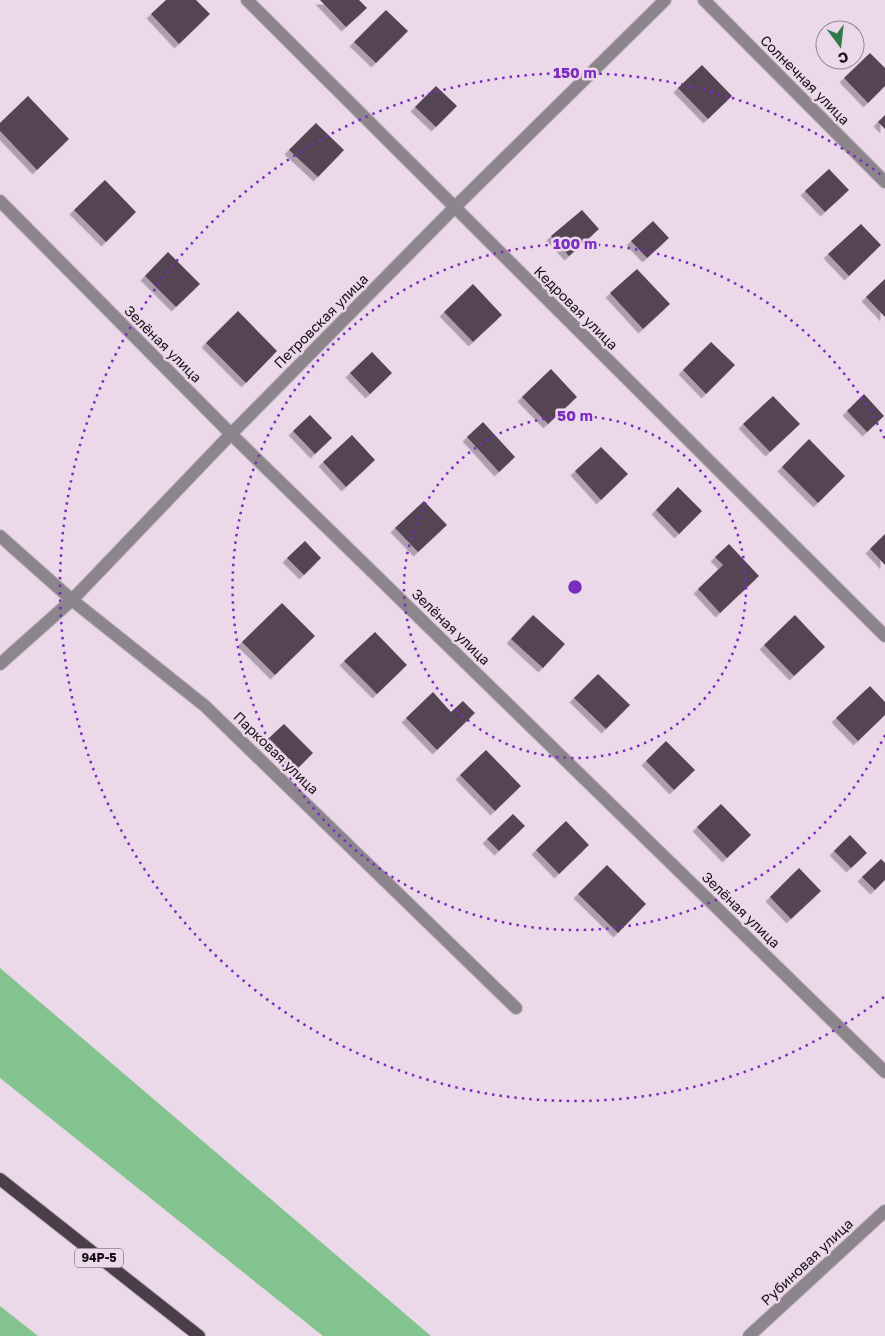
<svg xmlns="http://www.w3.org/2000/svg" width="885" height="1336" font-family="'Golos Text',sans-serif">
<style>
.green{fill:#82c390}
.building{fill:#544553;filter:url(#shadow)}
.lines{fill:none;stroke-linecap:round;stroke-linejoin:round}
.minor-casing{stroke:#c5b5c3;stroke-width:14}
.primary-casing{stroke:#c5b5c3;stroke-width:14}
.minor{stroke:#8d858c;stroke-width:12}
.primary{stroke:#4a3e49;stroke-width:12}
.ring{fill:none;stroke:#7b2cbf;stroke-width:2.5;stroke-dasharray:2.5 5}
.labels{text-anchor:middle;stroke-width:5;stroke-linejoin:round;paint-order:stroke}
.shield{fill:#ebd9e9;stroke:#574d55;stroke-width:1}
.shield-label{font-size:12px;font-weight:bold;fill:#171116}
.street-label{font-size:14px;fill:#171116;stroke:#ebd9e9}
.centre{fill:#7b2cbf;stroke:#ebd9e9;stroke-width:2.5}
.ring-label{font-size:15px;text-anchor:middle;font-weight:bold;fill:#7b2cbf;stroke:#ebd9e9;stroke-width:5;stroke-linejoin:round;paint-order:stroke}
</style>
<defs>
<filter id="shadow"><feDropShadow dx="-4.5" dy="4.5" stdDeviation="0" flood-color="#0004"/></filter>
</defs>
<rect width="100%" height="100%" fill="#ebd9e9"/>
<g class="green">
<polygon points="0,968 431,1336 323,1336 0,1078"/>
<polygon points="0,1306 38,1336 0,1336"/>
</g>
<g class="building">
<polygon points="166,0 196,0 210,14 179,44 151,14"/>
<polygon points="320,0 359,0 367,8 346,27"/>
<polygon points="386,10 408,31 376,63 354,42"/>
<polygon points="870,53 885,68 885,86 868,103 844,78"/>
<polygon points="702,65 732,96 708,119 678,88"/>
<polygon points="436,86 457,106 436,127 415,107"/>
<polygon points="28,96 69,139 37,170 0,131 0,123"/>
<polygon points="885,115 885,129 878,122"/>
<polygon points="316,123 344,150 318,177 289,150"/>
<polygon points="829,169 849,190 825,212 805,191"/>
<polygon points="105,180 136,212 106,242 74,210"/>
<polygon points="582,210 599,229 569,256 551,236"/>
<polygon points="653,221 669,238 647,258 631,241"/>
<polygon points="861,224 881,245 849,276 828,254"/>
<polygon points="168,252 200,284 176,307 145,276"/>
<polygon points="637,269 670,304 643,329 610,293"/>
<polygon points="885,279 885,317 866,297"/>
<polygon points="473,284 502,315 473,342 444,312"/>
<polygon points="238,311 277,351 246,383 206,343"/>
<polygon points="711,342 735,365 706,394 683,370"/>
<polygon points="372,352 392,373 370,394 350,373"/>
<polygon points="551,369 577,397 548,424 522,397"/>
<polygon points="864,394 884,416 867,432 847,411"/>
<polygon points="773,396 800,424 770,452 743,424"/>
<polygon points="310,415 332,438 315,454 293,431"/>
<polygon points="483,422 515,457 499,472 467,437"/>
<polygon points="352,435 375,460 346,487 323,462"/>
<polygon points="809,439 845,476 818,503 782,467"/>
<polygon points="601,447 628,474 601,500 575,471"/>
<polygon points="678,487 702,511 679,534 656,510"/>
<polygon points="424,501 447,525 418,552 395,528"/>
<polygon points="885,534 885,565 870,549"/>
<polygon points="305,541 321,558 304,575 287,558"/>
<polygon points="729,544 759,576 720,613 698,589 723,565 715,557"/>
<polygon points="282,603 315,636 275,675 242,642"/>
<polygon points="533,615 565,644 543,668 511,639"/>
<polygon points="795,615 825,647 794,676 764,645"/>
<polygon points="375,632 407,665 377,694 344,661"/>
<polygon points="598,674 630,705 606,729 574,698"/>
<polygon points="870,686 885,702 885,715 858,741 836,718"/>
<polygon points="433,692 451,712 463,701 475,713 437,750 406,718"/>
<polygon points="284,724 313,753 298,768 269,738"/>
<polygon points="666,741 695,770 674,790 646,761"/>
<polygon points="486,750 521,786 495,811 460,775"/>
<polygon points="721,804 751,835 727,858 697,827"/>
<polygon points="513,814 525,826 499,851 487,839"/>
<polygon points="566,821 589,845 559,874 536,850"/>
<polygon points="850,835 867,853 851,868 834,851"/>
<polygon points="881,859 885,863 885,880 875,890 862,877"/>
<polygon points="607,865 646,904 618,933 578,894"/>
<polygon points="799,868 821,891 791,919 770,897"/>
</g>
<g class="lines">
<g class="minor-casing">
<g id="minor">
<polyline points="247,0 885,636"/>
<polyline points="704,0 885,182"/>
<polyline points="0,201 231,434 885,1072"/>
<polyline points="0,536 72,600 205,706 516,1008"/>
<polyline points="0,664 72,600 231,434 454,208 665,0"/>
<polyline points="749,1336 885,1211"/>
</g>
</g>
<g class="primary-casing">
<polyline id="primary" points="0,1179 199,1336"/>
</g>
<use href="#minor" class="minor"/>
<use href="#primary" class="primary"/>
</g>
<g class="ring">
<circle cx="575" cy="587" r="171"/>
<path d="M885 735A343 343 0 1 1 885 439"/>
<path d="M884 997A514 514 0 1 1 884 177"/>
</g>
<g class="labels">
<rect class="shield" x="75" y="1248.5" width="48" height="19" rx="4"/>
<g class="shield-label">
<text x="99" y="1262">94Р-5</text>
</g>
<g class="street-label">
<text transform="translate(805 80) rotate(45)" y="5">Солнечная улица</text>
<text transform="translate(576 308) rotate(45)" y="5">Кедровая улица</text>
<text transform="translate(321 321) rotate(-45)" y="5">Петровская улица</text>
<text transform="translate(163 344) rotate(45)" y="5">Зелёная улица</text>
<text transform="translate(451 627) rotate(44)" y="5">Зелёная улица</text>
<text transform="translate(276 753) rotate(44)" y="5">Парковая улица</text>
<text transform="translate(741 910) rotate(44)" y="5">Зелёная улица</text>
<text transform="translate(807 1262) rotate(-43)" y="5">Рубиновая улица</text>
</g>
</g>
<circle cx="575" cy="587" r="8" class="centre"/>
<g class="ring-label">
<text x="575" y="78">150 m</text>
<text x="575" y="249">100 m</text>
<text x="575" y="421">50 m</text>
</g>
<g transform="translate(840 45) rotate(165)"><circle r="24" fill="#ebd9e9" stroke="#968995"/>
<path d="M0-4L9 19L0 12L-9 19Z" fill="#317946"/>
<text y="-8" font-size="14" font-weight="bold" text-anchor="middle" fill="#171116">С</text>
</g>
</svg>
